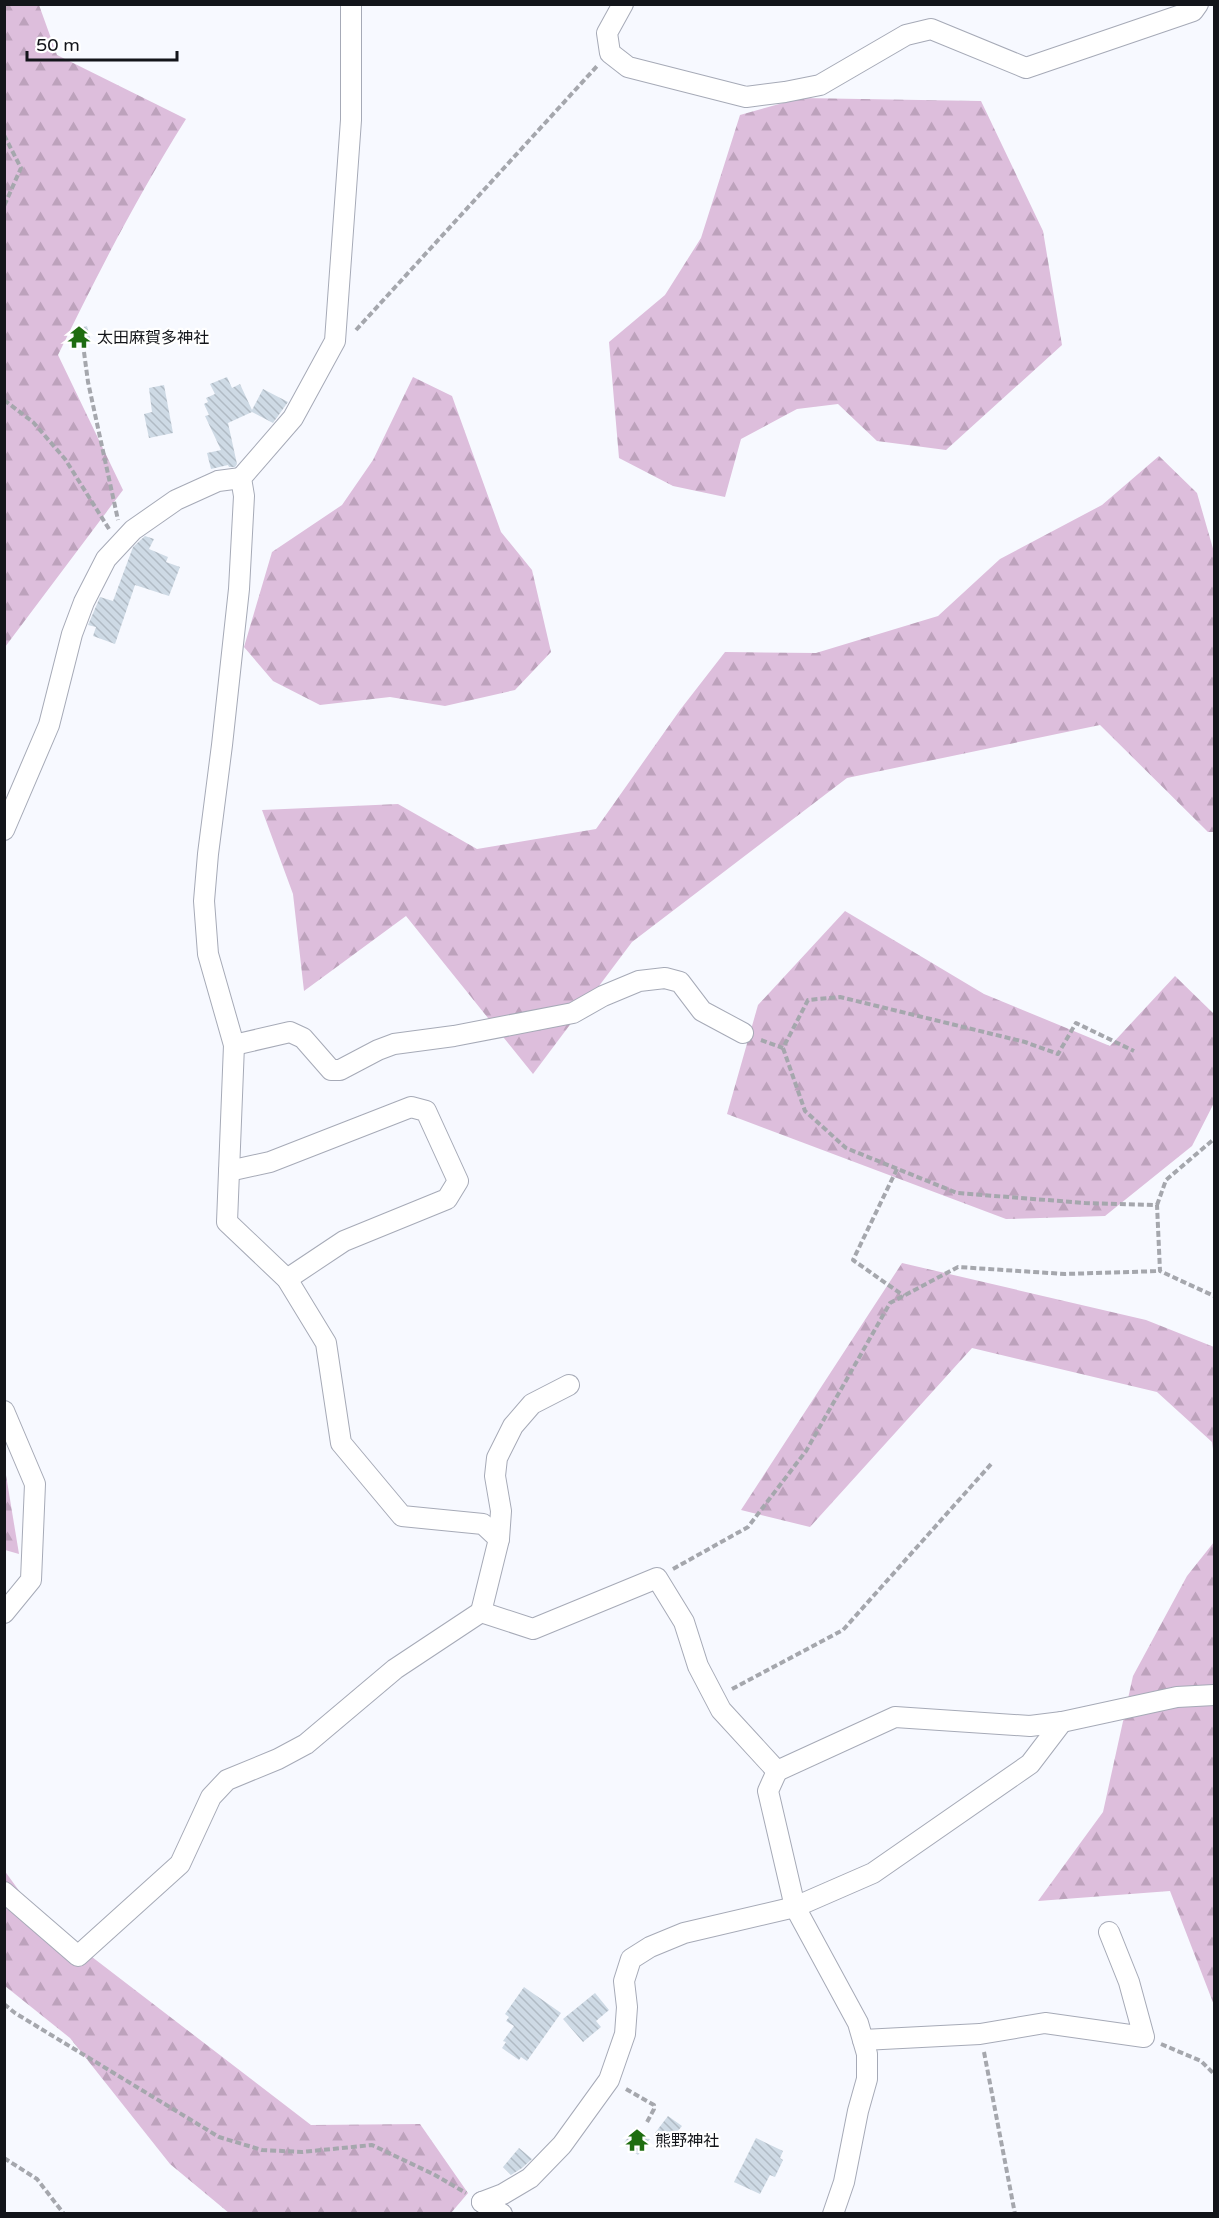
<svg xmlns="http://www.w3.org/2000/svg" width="1219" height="2218" font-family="'Varela Round','Noto Sans JP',sans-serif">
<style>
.forest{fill:url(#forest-firs)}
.building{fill:url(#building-back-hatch)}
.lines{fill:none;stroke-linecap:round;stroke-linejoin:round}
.minor-casing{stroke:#a6aab7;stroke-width:22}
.path{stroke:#a5a7ad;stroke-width:4;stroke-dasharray:6 3;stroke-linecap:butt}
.minor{stroke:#fff;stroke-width:20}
.labels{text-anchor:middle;stroke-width:4.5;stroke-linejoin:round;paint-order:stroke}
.poi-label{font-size:16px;fill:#13151a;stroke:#fff;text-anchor:start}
</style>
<defs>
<pattern id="forest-firs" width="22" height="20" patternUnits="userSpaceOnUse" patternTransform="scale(1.5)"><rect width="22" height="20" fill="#ddbedc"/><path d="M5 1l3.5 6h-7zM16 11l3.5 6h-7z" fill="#bda2bc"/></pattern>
<pattern id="building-back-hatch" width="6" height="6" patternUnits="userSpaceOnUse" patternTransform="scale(1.5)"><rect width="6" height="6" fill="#cedae5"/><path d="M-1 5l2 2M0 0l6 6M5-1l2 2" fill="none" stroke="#b0bac4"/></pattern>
</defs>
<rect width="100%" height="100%" fill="#f7f9ff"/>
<g class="forest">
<path d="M 5,4 L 39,5 L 57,55 L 186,119 C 138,195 97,275 58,355 L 123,490 L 5,647 Z"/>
<polygon points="801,98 981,101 1043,231 1062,345 946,450 877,441 838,404 797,409 741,439 725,497 673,486 619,458 609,342 665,295 701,238 740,115"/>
<polygon points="413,377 452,396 501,532 532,570 551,652 515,690 445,706 390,697 320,705 273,681 244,647 272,552 342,505 373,460"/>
<polygon points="1159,456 1197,493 1214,552 1214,832 1208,832 1100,725 847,778 632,942 533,1074 406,916 304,991 293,894 262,810 398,804 477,849 596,829 680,710 725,652 816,653 938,616 1000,559 1102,505"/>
<polygon points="845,911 984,994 1110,1046 1175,976 1214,1014 1214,1103 1192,1146 1105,1216 1006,1219 727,1114 758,1005"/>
<polygon points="902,1263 1146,1320 1214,1347 1214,1456 1212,1442 1157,1392 972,1348 810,1527 741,1510"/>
<polygon points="5,1469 19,1554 5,1550"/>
<polygon points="1214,1542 1214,2005 1170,1891 1038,1901 1103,1812 1133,1676 1187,1576"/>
<polygon points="4,1870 36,1914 311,2125 420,2124 468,2193 451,2213 229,2213 170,2164 70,2038 5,1986"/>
</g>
<g class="building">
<polygon points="87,326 91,341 76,345 72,330"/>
<polygon points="227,377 232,388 240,384 252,410 263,389 288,402 273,423 252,412 228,423 237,464 235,467 229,467 228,465 211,469 207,453 221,450 205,416 209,415 204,404 208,402 206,398 215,394 210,384"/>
<polygon points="164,385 173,433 149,438 144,414 152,412 149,388"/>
<polygon points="145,536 154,539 149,549 168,557 166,562 180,567 169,596 135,585 115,644 93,636 96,627 88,625 100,597 113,601 133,547"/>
<polygon points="524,1987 561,2013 527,2061 521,2057 519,2060 502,2048 506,2042 503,2041 514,2026 506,2021 509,2017 505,2014"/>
<polygon points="595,1993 609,2010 596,2021 601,2027 583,2042 563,2019"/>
<polygon points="668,2116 682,2126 668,2143 655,2133"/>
<polygon points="635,2128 650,2139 638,2155 623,2144"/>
<polygon points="756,2138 783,2151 780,2158 783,2160 775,2177 770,2175 760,2194 734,2182"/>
<polygon points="519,2148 532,2159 522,2168 511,2175 503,2167"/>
</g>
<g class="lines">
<g class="minor-casing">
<g id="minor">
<polyline points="351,4 351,120 335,341 293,418 241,478 244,496 239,589 222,745 208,854 204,901 208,954 234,1045 227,1222 287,1279 326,1343 341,1443 402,1516 483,1524 499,1539 481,1612 533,1629 657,1578 684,1622 698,1666 721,1710 777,1771 895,1717 1030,1726 1062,1722 1177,1697 1214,1695"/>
<polyline points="623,4 607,33 610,53 628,67 746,97 785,92 820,85 906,35 931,29 1026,68 1193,11 1198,4"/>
<polyline points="4,830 49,725 72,634 84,602 106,559 133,530 176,500 218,481 241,478"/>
<polyline points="234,1045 290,1032 303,1038 331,1070 340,1070 378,1050 394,1044 454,1036 573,1013 603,996 639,981 665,978 680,982 702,1011 743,1033"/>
<polyline points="229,1171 270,1162 411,1107 426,1111 458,1181 447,1199 344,1241 287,1279"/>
<polyline points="4,1411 35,1484 31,1580 4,1613"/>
<polyline points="499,1539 501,1511 495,1476 497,1458 513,1426 532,1404 569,1385"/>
<polyline points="777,1771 768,1791 795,1907 858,2023 867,2054 867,2079 858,2111 844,2182 833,2214"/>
<polyline points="4,1892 78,1956 180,1864 211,1797 227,1780 278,1759 306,1744 395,1669 481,1612"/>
<polyline points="863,2040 980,2034 1045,2023 1144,2037 1129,1982 1109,1932"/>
<polyline points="482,2202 503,2194 530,2178 562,2145 609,2080 625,2034 627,2007 624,1981 631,1959 650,1947 684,1933 795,1907 873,1873 1030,1764 1062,1722"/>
<polyline points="482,2202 502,2214"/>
</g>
</g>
<g class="path">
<polyline points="4,135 21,168 4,206"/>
<polyline points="356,330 598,65"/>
<polyline points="84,352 88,382 118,520"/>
<polyline points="4,400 33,422 65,459 109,529"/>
<polyline points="761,1040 783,1048 808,1000 840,997 1025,1042 1058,1054 1076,1023 1134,1051"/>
<polyline points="783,1048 805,1111 846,1148 957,1193 1085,1203 1157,1205 1160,1271 1214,1296"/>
<polyline points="897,1169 853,1260 904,1296"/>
<polyline points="1157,1205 1166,1180 1214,1139"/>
<polyline points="673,1569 748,1527 806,1451 890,1303 958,1267 1065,1274 1160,1271"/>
<polyline points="732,1689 843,1630 992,1463"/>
<polyline points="4,2004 15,2013 219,2137 262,2150 302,2152 372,2145 433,2174 466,2193"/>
<polyline points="1161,2044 1201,2061 1214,2074"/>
<polyline points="984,2052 1015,2214"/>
<polyline points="626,2089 654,2105 654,2109 646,2124"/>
<polyline points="4,2158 37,2179 64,2214"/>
</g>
<use href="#minor" class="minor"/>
</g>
<defs>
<g id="temple-bare" transform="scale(1.8)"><path d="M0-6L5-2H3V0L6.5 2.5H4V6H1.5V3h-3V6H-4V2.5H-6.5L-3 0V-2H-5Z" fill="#1f6d10" stroke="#fff" stroke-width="2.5" paint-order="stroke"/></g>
</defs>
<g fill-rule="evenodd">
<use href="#temple-bare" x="79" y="337"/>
<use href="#temple-bare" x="637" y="2140"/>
</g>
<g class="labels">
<g class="poi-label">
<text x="97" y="343">太田麻賀多神社</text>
<text x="655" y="2146">熊野神社</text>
</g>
</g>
<rect width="1219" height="2218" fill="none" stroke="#13151a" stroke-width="12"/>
<path d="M27 51v9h150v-9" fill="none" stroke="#13151a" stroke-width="3"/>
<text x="36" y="51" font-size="18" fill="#13151a" stroke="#ffffff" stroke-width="4.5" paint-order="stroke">50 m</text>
</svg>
